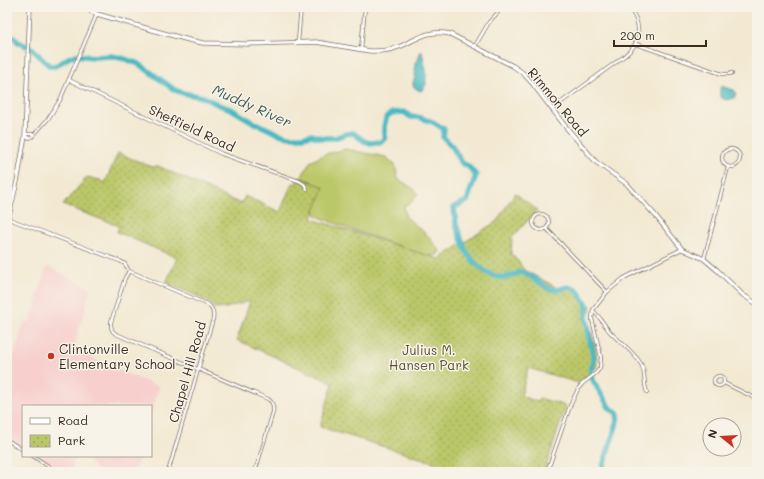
<svg xmlns="http://www.w3.org/2000/svg" width="764" height="479" font-family="Mali,sans-serif">
<style>
.built{fill:#f7d0ce}
.grass{fill:#bbc869;stroke:#7b7944}
.park{fill:url(#park-dots);stroke:#7b7944}
.water{fill:#4bb9c3;stroke:#437270}
.lines{fill:none;stroke-linecap:round;stroke-linejoin:round}
.river{stroke:#4bb9c3;stroke-width:5.5}
.minor-casing{stroke:#7b6d5d;stroke-width:4}
.tertiary-casing{stroke:#7b6d5d;stroke-width:5}
.secondary-casing{stroke:#7b6d5d;stroke-width:5}
.minor{stroke:#fff;stroke-width:2.5}
.tertiary{stroke:#fff;stroke-width:3.5}
.secondary{stroke:#fff;stroke-width:3.5}
.poi-dot{fill:#c8321e;stroke:#f7f3e8;stroke-width:1.5}
.labels{text-anchor:middle;stroke-width:3;stroke-linejoin:round;paint-order:stroke}
.street-label{font-size:13px;fill:#3b2a1e;stroke:#f7f3e8}
.poi-label{font-size:13px;fill:#3b2a1e;stroke:#f7f3e8;text-anchor:start}
.park-label{font-size:13px;fill:#5b5231;stroke:#f7f3e8}
.water-label{font-size:14px;font-style:italic;fill:#415c58;stroke:#f7f3e8}
</style>
<defs>
<pattern id="park-dots" width="8" height="8" patternUnits="userSpaceOnUse"><rect width="8" height="8" fill="#bbc869"/><path d="M2 2h.1M6 6h.1" fill="none" stroke="#99a356" stroke-width="1.8" stroke-linecap="round"/></pattern>
</defs>
<rect width="100%" height="100%" fill="#f7f3e8"/>
<filter id="ink" filterUnits="userSpaceOnUse"><feTurbulence type="fractalNoise" baseFrequency=".025" numOctaves="2"/><feDisplacementMap in="SourceGraphic" scale="8" xChannelSelector="R" yChannelSelector="G"/><feConvolveMatrix kernelMatrix="1 2 1 2 8 2 1 2 1" color-interpolation-filters="sRGB"/></filter>
<filter id="wash" filterUnits="userSpaceOnUse"><feTurbulence type="fractalNoise" baseFrequency=".012" numOctaves="4" result="noise"/><feDisplacementMap in="SourceGraphic" scale="16" xChannelSelector="R" yChannelSelector="G"/><feGaussianBlur stdDeviation="0.9" result="paint"/><feColorMatrix in="noise" values="0 0 0 0 0 0 0 0 0 0 0 0 0 0 0 0 0 1.4 0 .05"/><feComposite in="paint" operator="in"/></filter>
<g filter="url(#wash)">
<rect width="100%" height="100%" fill="#f3e9d3"/>
<g class="built">
<polygon points="47,266 91,289 74,347 103,364 160,387 156,397 151,417 151,406 23,406 23,446 7,436 7,395 11,380 10,371 7,365 7,360 12,362 24,321 30,322"/>
<polygon points="40,456 76,456 71,472 61,472 50,462"/>
<polygon points="85,456 139,456 135,472 99,472"/>
</g>
<polygon class="grass" points="345,149 386,157 395,165 398,179 414,189 418,194 413,201 404,206 406,217 427,235 440,251 437,255 428,256 350,229 317,216 313,207 316,185 311,181 301,178 310,162 325,154"/>
<path class="park" d="M 118,153 L 152,167 L 158,166 L 241,204 L 245,196 L 280,212 L 292,183 L 296,184 L 299,177 L 324,187 L 312,219 L 439,259 L 497,221 L 515,193 L 537,210 L 512,238 L 511,254 L 517,260 L 524,270 L 554,286 L 560,289 L 574,288 L 591,306 L 589,313 L 588,318 C 590,330 600,357 596,368 C 593,373 583,379 579,383 L 528,368 L 521,396 L 538,402 L 539,398 L 566,406 L 544,472 L 465,472 L 320,427 L 333,383 L 237,340 L 250,301 L 226,308 L 215,309 C 208,298 179,289 166,283 L 177,258 L 117,232 L 119,226 L 63,205 L 87,177 L 100,180 L 105,183 Z"/>
<g class="water">
<path d="M 420,51 L 422,52 L 426,70 L 426,85 L 421,91 C 418,90 414,88 413,85 C 412,82 415,79 415,76 C 417,69 411,64 419,58 Z"/>
<polygon points="721,86 734,90 736,94 734,98 726,100 720,97 720,89"/>
</g>
<g class="lines">
<polyline class="river" points="7,32 15,38 18,42 33,49 43,60 50,66 55,66 70,57 76,55 93,57 112,56 125,59 139,64 175,90 183,93 203,97 219,105 231,109 253,122 277,133 288,137 302,137 311,135 322,138 335,138 345,134 353,133 364,141 370,143 380,142 385,139 384,126 387,116 392,113 404,112 411,117 418,117 433,122 444,129 443,137 452,146 462,163 468,166 476,175 467,201 454,207 456,225 465,249 474,262 486,272 495,276 505,278 521,272 530,276 549,289 558,290 568,287 577,290 587,305 586,319 593,356 593,363 591,372 593,380 597,387 609,407 618,414 616,426 601,472"/>
</g>
</g>
<g filter="url(#ink)">
<g class="lines">
<g class="minor-casing">
<g id="minor">
<polyline points="298,42 301,7"/>
<polyline points="636,44 722,74 729,74 732,73"/>
<polyline points="475,46 489,22 503,7"/>
<polyline points="361,49 365,7"/>
<polyline points="69,80 222,154 299,181 304,184 307,189"/>
<path d="M 552,109 L 623,57 C 628,53 634,48 636,42 C 641,30 637,16 628,7"/>
<polyline points="25,136 28,138 32,137 48,119 60,100 97,14"/>
<polyline points="25,136 27,134 33,134"/>
<circle cx="731" cy="158" r="9"/>
<circle cx="541" cy="222" r="8"/>
<path d="M 9,219 L 120,261 L 125,264 L 129,271 L 209,305 C 213,310 214,313 213,319 L 168,472"/>
<polyline points="547,229 607,292"/>
<polyline points="704,259 728,167"/>
<path d="M 129,271 L 125,278 L 111,322 C 111,328 111,331 116,334 L 268,399 C 273,402 274,406 273,412 L 255,472"/>
<path d="M 593,311 C 601,317 604,326 611,333 C 621,343 634,352 641,364 C 646,373 643,383 647,392"/>
<polyline points="7,374 7,381"/>
<circle cx="719" cy="381" r="5"/>
<polyline points="724,383 757,399"/>
<polyline points="7,440 23,450"/>
<polyline points="33,456 48,466 56,472"/>
<polyline points="547,472 570,406 578,389 582,384 596,373 600,368 601,357 592,319 593,310 607,292 624,278 682,249"/>
</g>
</g>
<g class="tertiary-casing">
<path id="tertiary" d="M 85,7 L 89,10 L 97,14 L 156,31 L 189,40 L 203,43 L 247,44 L 316,42 L 370,51 C 380,51 389,51 399,47 C 418,39 427,29 450,34 L 513,66 L 523,73 L 532,83 L 565,126 L 596,162 L 627,184 L 655,215 L 682,249 L 704,259 L 717,270 L 743,295 L 757,304"/>
</g>
<g class="secondary-casing">
<polyline id="secondary" points="7,224 18,177 25,136 30,7"/>
</g>
<use href="#minor" class="minor"/>
<use href="#tertiary" class="tertiary"/>
<use href="#secondary" class="secondary"/>
</g>
</g>
<circle class="poi-dot" cx="51" cy="356" r="4"/>
<g class="labels">
<g class="street-label">
<text transform="translate(558 102) rotate(50)" y="5">Rimmon Road</text>
<text transform="translate(192 128) rotate(25)" y="5">Sheffield Road</text>
<text transform="translate(187 372) rotate(-74)" y="5">Chapel Hill Road</text>
</g>
<g class="poi-label">
<text x="59" y="354">Clintonville<tspan x="59" dy="15">Elementary School</tspan></text>
</g>
<g class="park-label">
<text x="429" y="355">Julius M.<tspan x="429" dy="15">Hansen Park</tspan></text>
</g>
<g class="water-label">
<text transform="translate(252 106) rotate(24)" y="5">Muddy River</text>
</g>
</g>
<rect width="764" height="479" fill="none" stroke="#f7f3e8" stroke-width="24"/>
<rect x="22" y="405" width="130" height="52" fill="#f7f3e8" stroke="#aca397"/>
<rect x="30" y="418" width="20" height="6" fill="#ffffff" stroke="#aca397"/>
<text x="58" y="425" font-size="12" fill="#3b2a1e">Road</text>
<rect x="30" y="435" width="20" height="12" fill="url(#park-dots)" stroke="#aca397"/>
<text x="58" y="445" font-size="12" fill="#3b2a1e">Park</text>
<g transform="translate(722 437) rotate(288)"><circle r="19" fill="#f7f3e8" stroke="#aca397"/>
<path d="M0-3L7 15L0 10L-7 15Z" fill="#c8321e"/>
<text y="-6" font-size="11" font-weight="bold" text-anchor="middle" fill="#3b2a1e">N</text>
</g>
<path d="M614 40v6h92v-6" fill="none" stroke="#3b2a1e" stroke-width="2"/>
<text x="620" y="40" font-size="12" fill="#3b2a1e" stroke="#f7f3e8" stroke-width="3" paint-order="stroke">200 m</text>
</svg>
